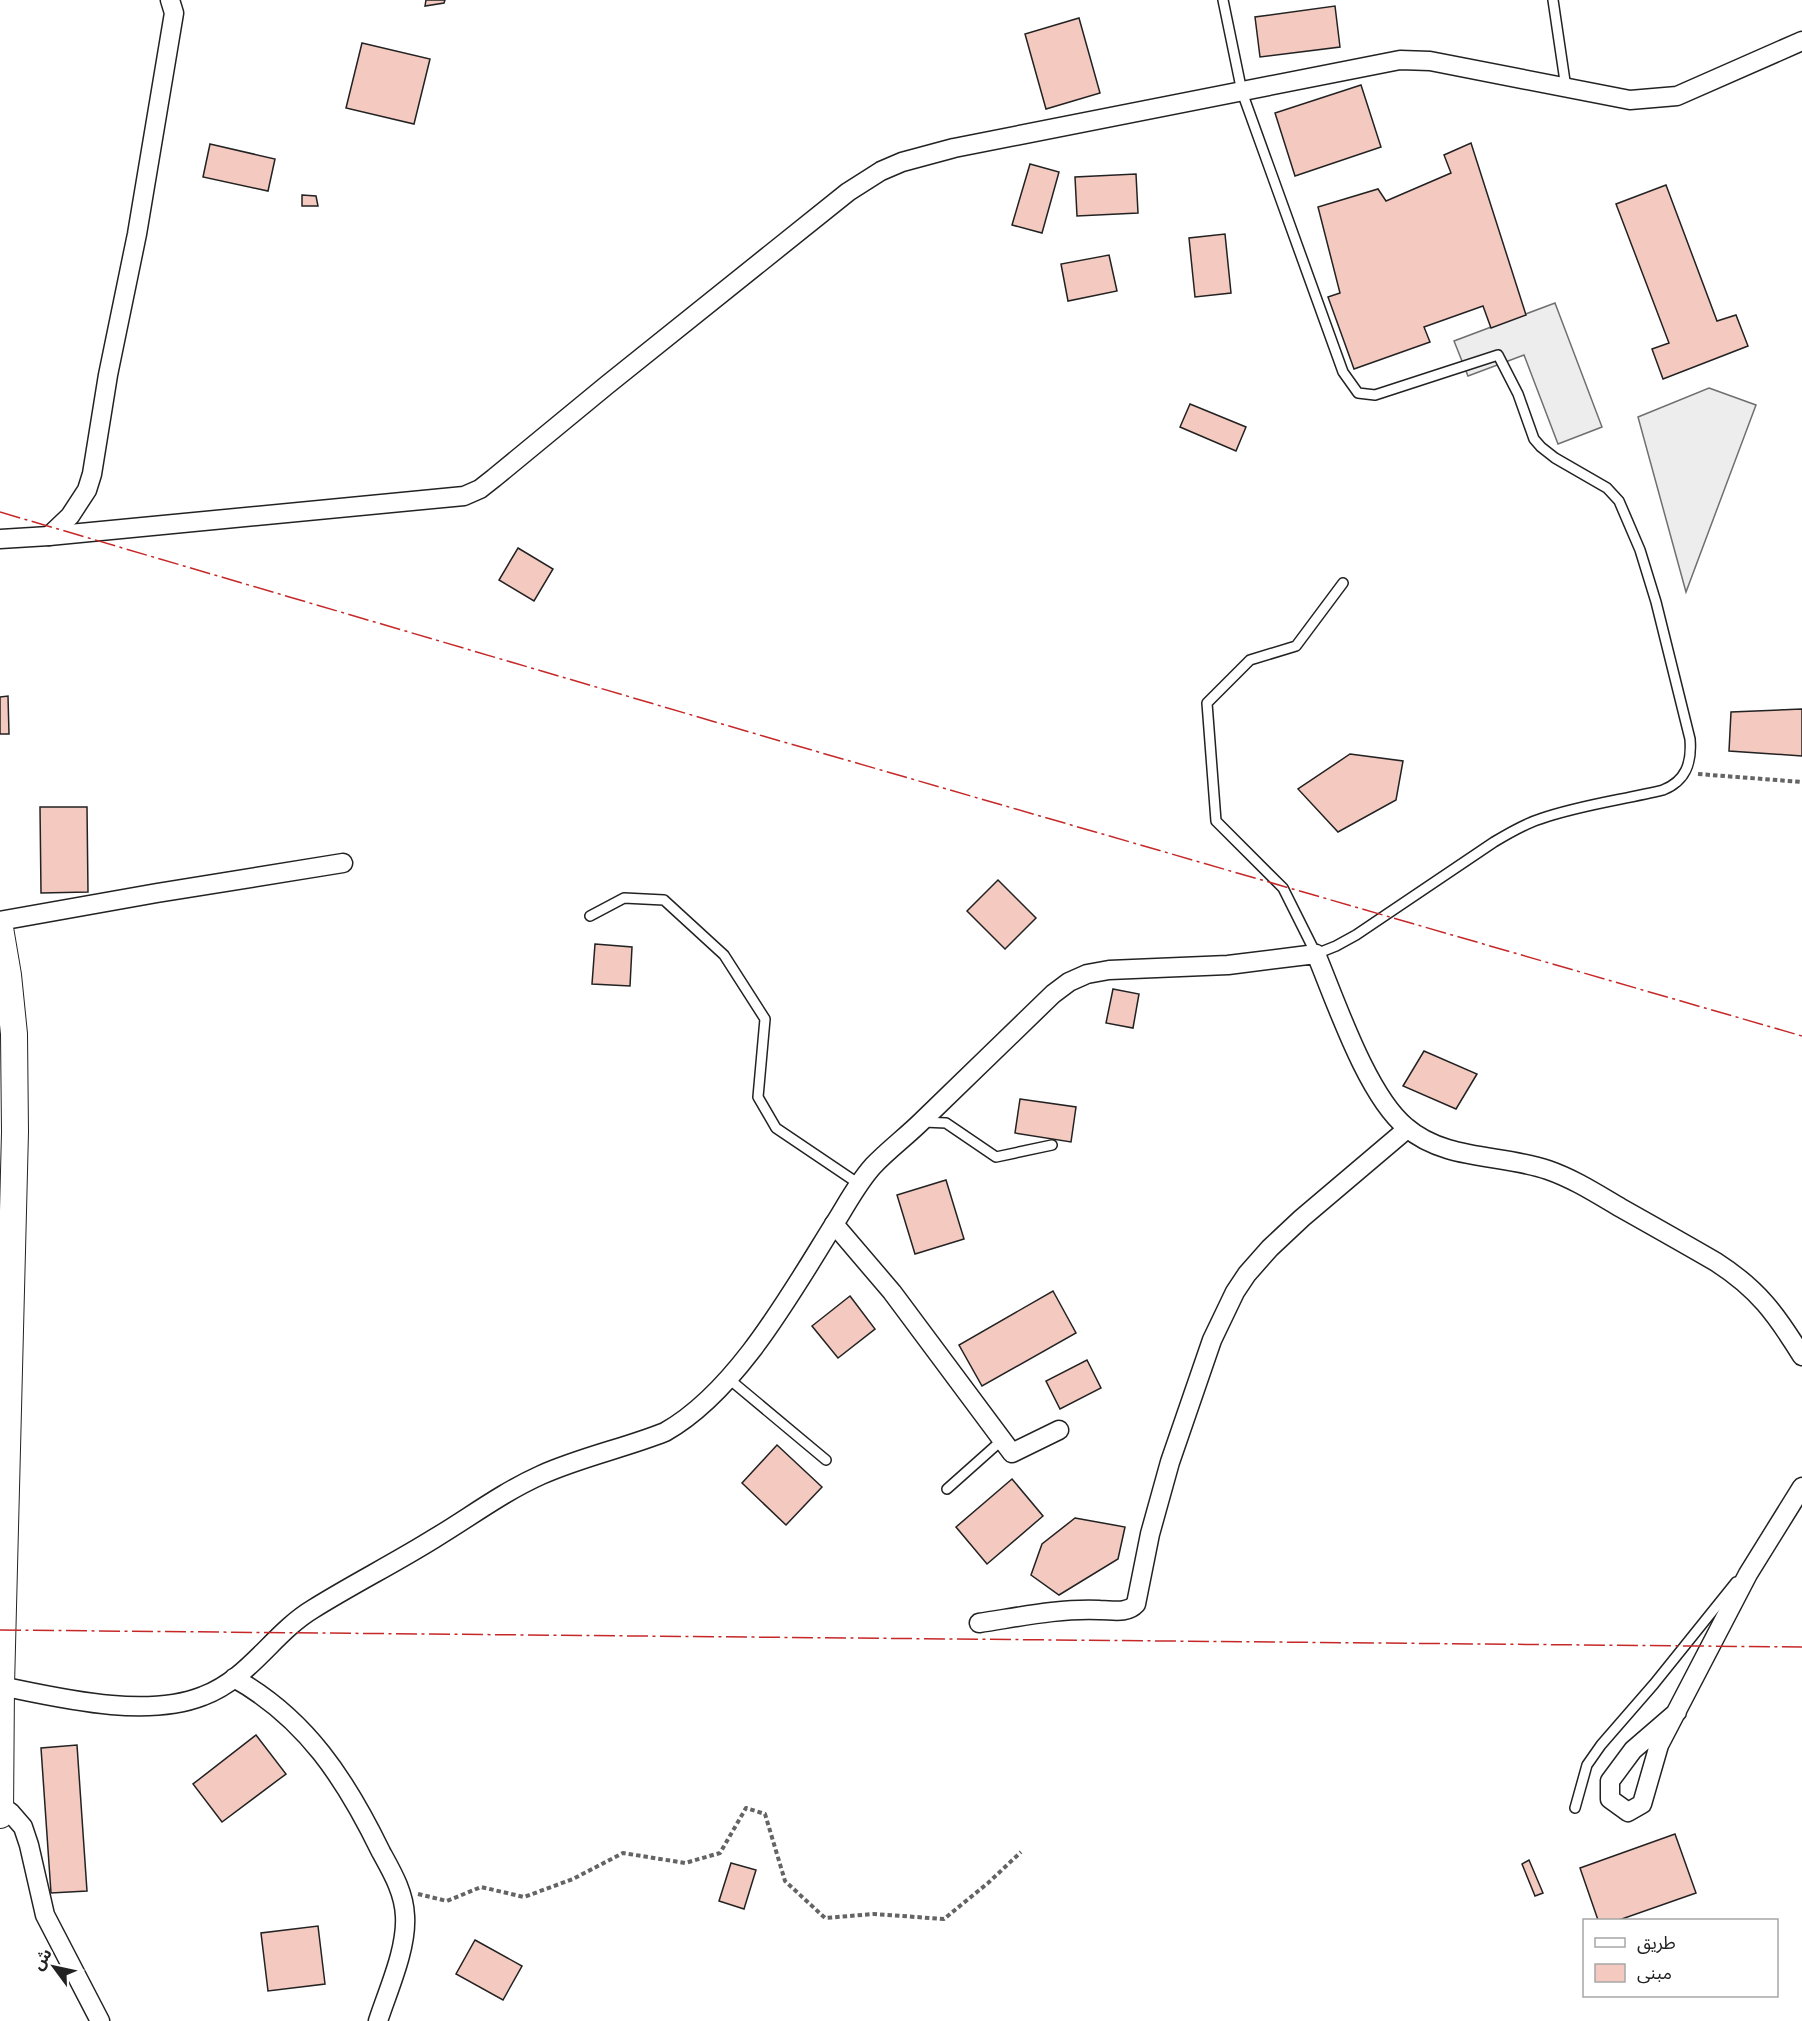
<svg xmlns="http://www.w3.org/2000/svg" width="1802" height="2021" font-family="Cabin,'Noto Sans Arabic',sans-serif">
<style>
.parking{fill:#ededed;stroke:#6f6f6f;stroke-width:1.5}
.building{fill:#f3c9c0;stroke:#222;stroke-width:1.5}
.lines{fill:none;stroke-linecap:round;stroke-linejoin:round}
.lane-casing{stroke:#222;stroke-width:12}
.street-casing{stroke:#222;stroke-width:21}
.secondary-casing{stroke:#222;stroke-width:28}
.path{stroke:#646464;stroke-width:4;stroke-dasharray:4.5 3;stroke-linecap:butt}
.lane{stroke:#fff;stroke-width:9}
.street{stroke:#fff;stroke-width:18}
.secondary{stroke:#fff;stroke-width:26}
.power{stroke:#c62828;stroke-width:1.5;stroke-dasharray:21 4.5 3 4.5;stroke-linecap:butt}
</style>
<rect width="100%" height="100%" fill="#fff"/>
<g class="parking">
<polygon points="1555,303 1602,427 1558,444 1524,355 1468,376 1454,341"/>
<polygon points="1709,388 1756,405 1686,592 1638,417"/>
</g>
<g class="building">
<polygon points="426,0 445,0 444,3 425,6"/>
<polygon points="1335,6 1340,47 1260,57 1255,17"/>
<polygon points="1079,18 1100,93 1046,109 1025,34"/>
<polygon points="362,43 430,59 414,124 346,108"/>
<polygon points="1361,85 1381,147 1295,176 1275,113"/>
<polygon points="1471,143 1526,315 1491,328 1483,306 1424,327 1430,342 1354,369 1328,297 1340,293 1318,207 1378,189 1386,201 1451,173 1444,155"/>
<polygon points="210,144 275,159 268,191 203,177"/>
<polygon points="1030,164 1059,172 1042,233 1012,225"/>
<polygon points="1136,174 1138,213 1077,216 1075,177"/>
<polygon points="1666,185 1717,321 1736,315 1748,346 1663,379 1652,349 1669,343 1616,204"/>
<polygon points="302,195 316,196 318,206 302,206"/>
<polygon points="1225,234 1231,293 1195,297 1189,238"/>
<polygon points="1109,255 1117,291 1068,301 1061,264"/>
<polygon points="1190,404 1246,427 1236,451 1180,427"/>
<polygon points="518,548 553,569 534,601 499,580"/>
<polygon points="8,696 9,734 0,734 0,697"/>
<polygon points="1802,709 1802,756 1729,751 1731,712"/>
<polygon points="1350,754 1403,761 1396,800 1338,832 1298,789"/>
<polygon points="40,807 87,807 88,892 41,893"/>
<polygon points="998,880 1036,918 1005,949 967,911"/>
<polygon points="595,944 632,947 630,986 592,984"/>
<polygon points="1113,989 1139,994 1133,1028 1106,1023"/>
<polygon points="1424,1051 1477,1074 1456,1109 1403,1086"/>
<polygon points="1020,1099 1076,1107 1071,1142 1015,1133"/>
<polygon points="946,1180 964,1239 915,1254 897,1195"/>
<polygon points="1053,1291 1076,1333 982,1386 959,1345"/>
<polygon points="850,1296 875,1329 838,1358 812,1326"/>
<polygon points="1087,1360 1101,1388 1060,1409 1046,1381"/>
<polygon points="777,1445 822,1487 786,1525 742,1483"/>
<polygon points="1012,1479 1043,1516 987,1564 956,1527"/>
<polygon points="1075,1518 1125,1527 1118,1559 1059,1595 1031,1575 1042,1544"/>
<polygon points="256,1735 286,1774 222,1822 193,1784"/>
<polygon points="77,1745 87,1891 51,1893 41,1748"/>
<polygon points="1675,1834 1696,1893 1619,1920 1598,1920 1580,1868"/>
<polygon points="1529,1860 1543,1893 1535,1896 1522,1864"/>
<polygon points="731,1863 756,1870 744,1909 719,1901"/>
<polygon points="318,1926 325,1984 268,1991 261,1933"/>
<polygon points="475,1940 522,1966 503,2000 456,1974"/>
</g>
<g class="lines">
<g class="lane-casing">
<g id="lane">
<path d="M 1223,0 L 1242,92 L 1343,372 L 1358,393 L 1375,395 L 1498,355 L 1518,394 L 1534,439 L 1541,447 L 1555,458 L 1607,488 L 1619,501 L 1640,550 L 1656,602 L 1690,739 C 1692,763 1686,781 1663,790 C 1622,800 1580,805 1540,819 C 1524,824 1509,833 1494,842 L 1356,935 L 1336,946 L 1316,954 L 1283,888 L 1216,821 L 1207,703 L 1250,660 L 1296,646 L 1343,583"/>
<polyline points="1553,0 1566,88"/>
<polyline points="590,916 624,898 664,900 724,955 765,1019 758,1097 776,1128 859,1184"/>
<polyline points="924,1122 946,1123 996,1157 1052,1145"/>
<polyline points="729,1379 826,1460"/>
<polyline points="947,1489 1002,1440"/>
<polyline points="1575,1808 1587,1765 1601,1745 1654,1684 1736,1582"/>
</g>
</g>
<g class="street-casing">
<g id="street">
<polyline points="49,536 70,516 87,490 92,474 108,375 137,234 174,13 170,0"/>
<polyline points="0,539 49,536 464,496 480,489 494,478 607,385 848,192 881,171 902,162 954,148 1400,60 1430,61 1630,100 1677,96 1802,41"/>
<polyline points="0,921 157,893 343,863"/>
<polyline points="834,1224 892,1292 1012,1453 1059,1430"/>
<path d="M 979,1623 C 1019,1617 1060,1608 1100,1610 C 1112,1610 1127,1614 1136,1604 L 1150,1534 L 1170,1462 L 1212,1340 L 1235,1292 L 1247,1274 L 1270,1248 L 1302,1218 L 1407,1129"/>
<path d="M 234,1678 C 306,1718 346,1780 381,1852 C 392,1872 404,1892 405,1916 C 407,1949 388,1990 378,2021"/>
<path d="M 1,1686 C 60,1698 145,1719 203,1696 C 249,1679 273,1633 313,1609 C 353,1584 395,1563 435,1538 C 470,1517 503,1492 541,1475 C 581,1457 625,1448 665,1432 C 736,1392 790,1295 833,1226 C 846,1206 856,1185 873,1166 C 888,1150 907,1136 923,1120 C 966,1078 1010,1036 1053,994 L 1069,982 L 1087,974 L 1109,970 L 1228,965 L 1316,954 C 1336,1002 1367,1095 1406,1127 C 1445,1161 1502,1154 1548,1170 C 1574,1179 1597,1194 1621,1208 C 1653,1226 1685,1244 1716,1262 C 1758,1289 1776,1314 1802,1356"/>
<polyline points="1677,1712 1633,1750 1610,1781 1610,1799 1628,1812 1642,1804 1659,1745 1748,1574 1802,1487"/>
<polyline points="0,1805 10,1812 23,1827 29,1845 45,1915 100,2021"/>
</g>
</g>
<g class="secondary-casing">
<polyline id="secondary" points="0,928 8,975 14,1034 15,1132 1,1686 0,1815"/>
</g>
<g class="path">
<polyline points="1698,774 1802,782"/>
<polyline points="418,1894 447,1901 481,1887 524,1897 573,1879 623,1853 685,1863 720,1853 746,1808 765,1814 785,1881 825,1918 874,1914 944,1919 988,1883 1021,1852"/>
</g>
<use href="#lane" class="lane"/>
<use href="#street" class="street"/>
<use href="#secondary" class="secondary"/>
<g class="power">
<polyline points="0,512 763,736 1802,1036"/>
<polyline points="0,1630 1802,1647"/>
</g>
</g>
<rect x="1583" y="1919" width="195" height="78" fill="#ffffff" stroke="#a7a7a7" stroke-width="1.5"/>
<rect x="1595" y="1938" width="30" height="9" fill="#ffffff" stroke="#a7a7a7" stroke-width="1.5"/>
<text x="1637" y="1949" font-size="18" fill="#222222">طريق</text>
<rect x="1595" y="1964" width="30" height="18" fill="#f3c9c0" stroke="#a7a7a7" stroke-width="1.5"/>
<text x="1637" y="1979" font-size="18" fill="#222222">مبنى</text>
<g transform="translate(54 1967) rotate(303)" stroke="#ffffff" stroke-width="4.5" paint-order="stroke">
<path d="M0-4.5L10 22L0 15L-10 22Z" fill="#222222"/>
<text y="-9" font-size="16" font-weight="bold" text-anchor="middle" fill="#222222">ش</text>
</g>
</svg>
